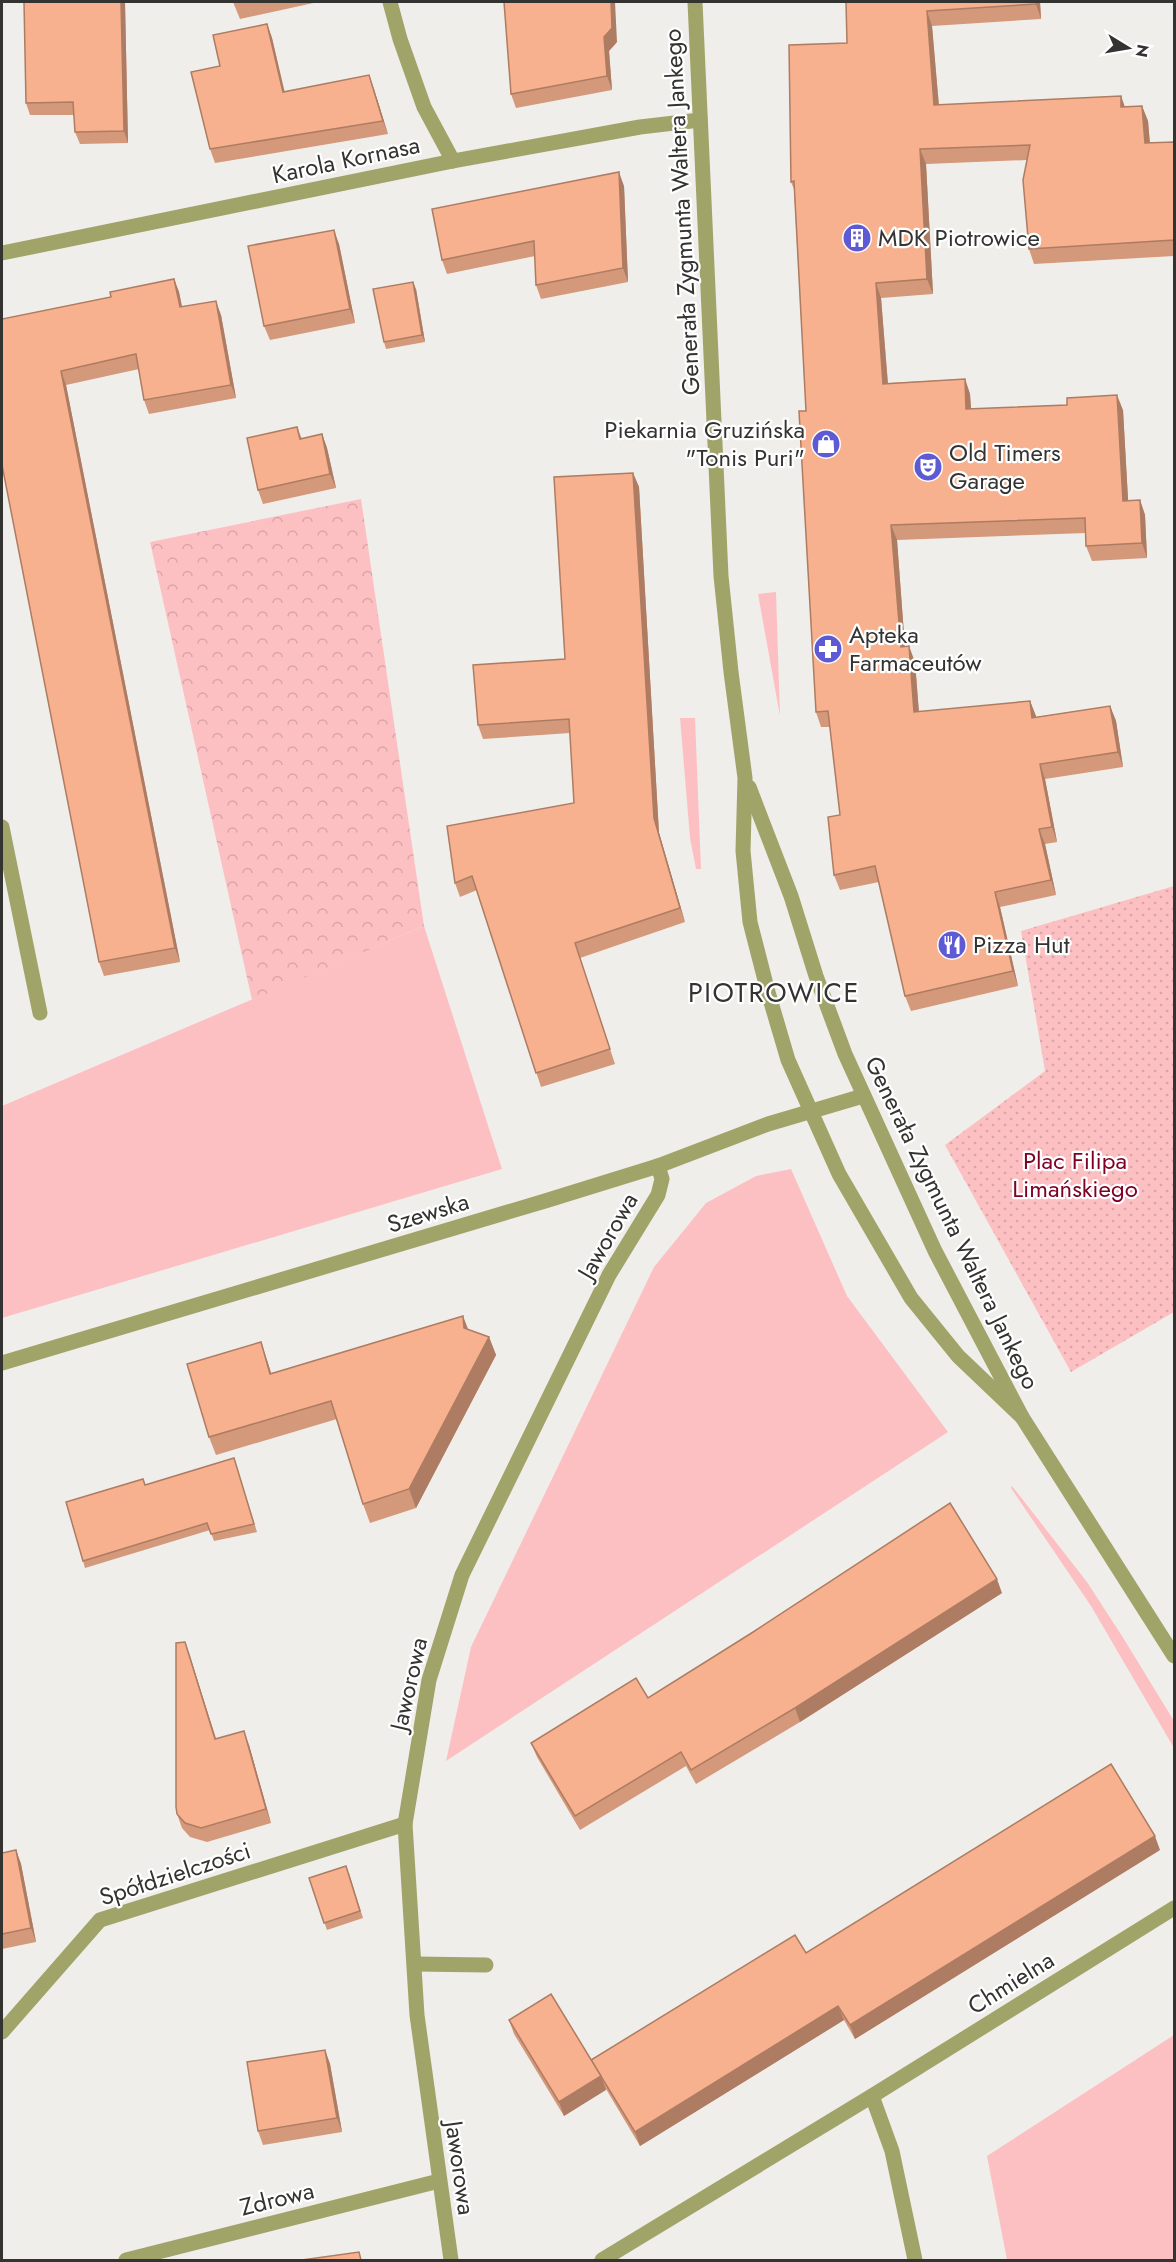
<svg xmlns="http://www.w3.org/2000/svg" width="1176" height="2262" font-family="Jost,sans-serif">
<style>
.grass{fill:#fdc0c2}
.forest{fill:url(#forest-crowns)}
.park{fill:url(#park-dots)}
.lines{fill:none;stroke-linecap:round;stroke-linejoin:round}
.minor{stroke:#a0a469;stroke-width:15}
.wall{fill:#d4987a}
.shaded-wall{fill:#ad7c63}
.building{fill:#f7b18e;stroke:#ad7c63;stroke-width:1.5}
.labels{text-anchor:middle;stroke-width:4.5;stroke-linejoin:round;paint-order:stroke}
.street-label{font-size:24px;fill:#333331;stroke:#fff}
.poi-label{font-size:24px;fill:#333331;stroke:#fff;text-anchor:start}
.park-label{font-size:24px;fill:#7c0124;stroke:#fff}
.quarter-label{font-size:27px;letter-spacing:1.5px;fill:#333331;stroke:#fff}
</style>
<defs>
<pattern id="forest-crowns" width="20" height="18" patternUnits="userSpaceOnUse" patternTransform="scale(1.5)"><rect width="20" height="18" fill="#fdc0c2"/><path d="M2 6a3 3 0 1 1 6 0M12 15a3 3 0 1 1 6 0" fill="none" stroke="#d9a5a7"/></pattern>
<pattern id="park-dots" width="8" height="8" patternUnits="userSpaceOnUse" patternTransform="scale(1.5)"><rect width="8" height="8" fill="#fdc0c2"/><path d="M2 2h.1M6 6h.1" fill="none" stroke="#d9a5a7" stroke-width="1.8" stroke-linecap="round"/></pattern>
</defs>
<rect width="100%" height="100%" fill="#f0eeea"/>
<g class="grass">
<polygon points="776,592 780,716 758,594"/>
<polygon points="680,718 695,718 701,869 696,869 690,838"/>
<polygon points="424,926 502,1169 2,1318 2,1106"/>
<polygon points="791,1169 847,1296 948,1432 446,1761 471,1647 654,1267 706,1203 756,1176"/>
<polygon points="1012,1486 1087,1582 1122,1636 1174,1721 1174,1748 1091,1606 1011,1488"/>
<polygon points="1174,2035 1174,2260 1007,2260 987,2156"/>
</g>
<polygon class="forest" points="361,499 424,926 252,1000 150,542"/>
<polygon class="park" points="1174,886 1174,1312 1071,1372 945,1145 1045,1071 1021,931"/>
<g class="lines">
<g class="minor">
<polyline points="390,2 400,39 424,107 453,161"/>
<polyline points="695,2 721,576 731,672 745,778 743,851 750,922 768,992 788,1060 839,1174 911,1298 958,1356 1022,1417"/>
<polyline points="2,253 453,161 640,127 700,120"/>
<polyline points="749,787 791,896 816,976 845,1054 935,1251 1022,1417 1174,1656"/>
<polyline points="2,827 40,1013"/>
<polyline points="2,1363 545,1201 658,1166 768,1124 863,1096"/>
<polyline points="415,1964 486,1965"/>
<polyline points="2,2032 100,1920 405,1824"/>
<polyline points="872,2096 892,2151 915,2260"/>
<polyline points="126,2260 439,2181"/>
<polyline points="451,2260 417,2015 405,1824 429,1680 462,1575 609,1275 658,1195 662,1179 658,1166"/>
<polyline points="602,2260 872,2096 1174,1908"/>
</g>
</g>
<g class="wall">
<polygon points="125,2 128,143 80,144 75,132 74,115 30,115 26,103"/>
<polygon points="233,2 318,2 240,19"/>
<polygon points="846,2 1040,2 1041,19 932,26 939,105 1121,96 1125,107 1142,106 1148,121 1150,143 1174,142 1174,256 1034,264 1029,249 1027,160 926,164 933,294 881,298 888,383 965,379 970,394 971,409 1123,410 1128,500 1140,500 1145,515 1147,558 1092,561 1086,546 1086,533 897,540 905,647 915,662 919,712 1030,701 1036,717 1110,706 1116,721 1123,767 1045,779 1057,842 1045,844 1056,895 1000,907 1018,986 911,1011 905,996 879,882 840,890 834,875 840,815 830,727 821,727 816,712 806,411 794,189 791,182 847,43"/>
<polygon points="267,24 272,38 284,92 369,75 388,134 215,163 210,149 220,66"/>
<polygon points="617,42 609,51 612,90 516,108 511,94"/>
<polygon points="624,186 628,282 541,299 536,285 535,256 447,274 442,260"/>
<polygon points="339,244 355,323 270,340 264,326"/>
<polygon points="174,279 179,292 182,307 221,315 236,398 149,414 144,400 139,369 66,385 180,962 104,976 99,962 2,319 111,297"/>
<polygon points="416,289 425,342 386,349 384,342"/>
<polygon points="297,427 302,439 322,434 327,448 336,488 263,504 258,490"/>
<polygon points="633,473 639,487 659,833 685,922 580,958 615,1064 541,1087 477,890 460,897 455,883 574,803 570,733 483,739 478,725 565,659"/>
<polygon points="468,1329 489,1337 496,1355 416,1508 370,1523 363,1504 337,1419 216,1455 209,1437 267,1360 271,1373"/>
<polygon points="234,1458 257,1532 214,1541 210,1530 85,1568 83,1561 145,1485"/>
<polygon points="1002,1593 800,1722 696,1784 686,1766 580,1830 537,1757 531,1743 648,1698"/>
<polygon points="185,1642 216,1738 249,1745 271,1823 207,1842 190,1837 182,1828 177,1814"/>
<polygon points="16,1850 21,1864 36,1942 2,1949 2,1853"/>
<polygon points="1160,1850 855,2039 844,2020 640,2146 606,2089 564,2116 514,2034 509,2020 591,2061 806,1953"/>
<polygon points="349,1873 363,1918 327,1930 309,1878"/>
<polygon points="325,2050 330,2064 342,2132 263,2145 258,2131"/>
</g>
<g class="shaded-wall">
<polygon points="121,2 125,2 128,143 124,131"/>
<polygon points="611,2 615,2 617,42 609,51 612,90 607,76 604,37"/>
<polygon points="1036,2 1040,2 1041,19 1036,4"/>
<polygon points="927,11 932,26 940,120 934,105"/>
<polygon points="267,24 272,38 288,106 283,92"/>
<polygon points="369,75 374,89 388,134 383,121"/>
<polygon points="1121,96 1126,111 1121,107"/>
<polygon points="1142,106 1148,121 1151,158 1145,143"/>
<polygon points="920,149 926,164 933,294 927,279"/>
<polygon points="619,172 624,186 628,282 623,268"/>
<polygon points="334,230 339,244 355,323 350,309"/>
<polygon points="174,279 179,292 185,321 180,307"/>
<polygon points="413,282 416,289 425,342 422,335"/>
<polygon points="876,283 881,298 889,399 883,384"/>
<polygon points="216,301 221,315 236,398 231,385"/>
<polygon points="61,371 66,385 180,962 175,948"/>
<polygon points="965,379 970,394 972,424 966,409"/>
<polygon points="1117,395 1123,410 1129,516 1123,501"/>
<polygon points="322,434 327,448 336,488 330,474"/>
<polygon points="633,473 639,487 659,833 685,922 680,908 654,818"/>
<polygon points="1140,500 1145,515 1147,558 1142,543"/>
<polygon points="891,525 897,540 906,662 901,647"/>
<polygon points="909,646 915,662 920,727 914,712"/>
<polygon points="1030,701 1036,716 1037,733 1032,718"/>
<polygon points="1110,706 1116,721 1123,767 1118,752"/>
<polygon points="1040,764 1045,779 1057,842 1052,827"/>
<polygon points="1039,829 1045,844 1056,895 1051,880"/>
<polygon points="995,892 1000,907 1018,986 1013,971"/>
<polygon points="463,1316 470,1334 464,1328"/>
<polygon points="489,1337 496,1355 416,1508 409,1489"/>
<polygon points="261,1342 267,1360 277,1392 270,1374"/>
<polygon points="997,1579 1002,1593 800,1722 795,1708"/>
<polygon points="185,1642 190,1656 220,1753 215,1739"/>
<polygon points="244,1731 249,1745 271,1823 266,1809"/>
<polygon points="1155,1836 1160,1850 855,2039 850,2025"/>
<polygon points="16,1850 21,1864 36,1942 31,1928"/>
<polygon points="838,2006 844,2020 640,2146 635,2132"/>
<polygon points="325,2050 330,2064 342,2132 337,2118"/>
<polygon points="601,2076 606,2090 564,2116 559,2102"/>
</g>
<g class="building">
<polygon points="24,2 121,2 124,131 75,132 73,102 26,103"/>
<polygon points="504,2 611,2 612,28 604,37 607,76 511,94"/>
<polygon points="846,2 1036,2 1036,4 927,11 934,105 1121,96 1121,107 1142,106 1145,143 1174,142 1174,240 1029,249 1023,180 1030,145 920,149 927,279 876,283 883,384 965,379 966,409 1067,405 1067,398 1117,395 1123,501 1140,500 1142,543 1086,546 1085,518 891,525 901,647 909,646 914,712 1030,701 1032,718 1110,706 1118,752 1040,764 1052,827 1039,829 1051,880 995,892 1013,971 905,996 875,866 834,875 828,817 840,815 828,711 816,712 799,411 806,411 794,181 791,182 789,45 847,43"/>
<polygon points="267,24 283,92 369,75 383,121 210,149 191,72 220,66 213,35"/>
<polygon points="619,172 623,268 536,285 534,241 442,260 432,209"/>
<polygon points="334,230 350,309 264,326 248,246"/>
<polygon points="174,279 180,307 216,301 231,385 144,400 136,354 61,371 175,948 99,962 2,465 2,319 111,297 110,292"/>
<polygon points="413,282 422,335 384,342 373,289"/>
<polygon points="297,427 300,439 322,434 330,474 258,490 247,438"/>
<polygon points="633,473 654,818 680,908 575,943 610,1049 536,1073 472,876 455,883 447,826 574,803 569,719 478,725 473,665 565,659 554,477"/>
<polygon points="463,1316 464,1328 489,1337 409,1489 363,1504 331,1401 209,1437 187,1364 261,1342 270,1374"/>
<polygon points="234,1458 254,1524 211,1534 207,1523 83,1561 66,1502 143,1479 145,1485"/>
<polygon points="950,1503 997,1579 795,1708 691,1770 681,1752 575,1816 531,1743 636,1678 648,1698 750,1634"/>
<polygon points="185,1642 215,1739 244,1731 266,1809 201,1828 185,1823 177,1814 176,1807 176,1643"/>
<polygon points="1111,1764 1155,1836 850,2025 838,2006 635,2132 591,2060 795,1935 806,1953"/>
<polygon points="16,1850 31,1928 2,1934 2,1853"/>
<polygon points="346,1866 360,1911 324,1923 309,1878"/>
<polygon points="551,1994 601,2076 559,2102 509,2020"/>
<polygon points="325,2050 337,2118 258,2131 247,2062"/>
<polygon points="359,2252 361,2260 302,2260"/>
</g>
<defs>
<g id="building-disc" transform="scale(1.5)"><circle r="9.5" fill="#5e5ad3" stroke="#fff"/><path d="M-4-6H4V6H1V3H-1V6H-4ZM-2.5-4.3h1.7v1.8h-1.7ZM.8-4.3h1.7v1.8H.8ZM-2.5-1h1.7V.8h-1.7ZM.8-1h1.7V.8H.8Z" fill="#fff"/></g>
<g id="shop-disc" transform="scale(1.5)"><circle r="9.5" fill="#5e5ad3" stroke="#fff"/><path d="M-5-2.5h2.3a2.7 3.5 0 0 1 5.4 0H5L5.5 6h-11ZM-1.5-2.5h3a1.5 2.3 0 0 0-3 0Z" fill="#fff"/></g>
<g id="theatre-disc" transform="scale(1.5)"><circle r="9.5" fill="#5e5ad3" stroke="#fff"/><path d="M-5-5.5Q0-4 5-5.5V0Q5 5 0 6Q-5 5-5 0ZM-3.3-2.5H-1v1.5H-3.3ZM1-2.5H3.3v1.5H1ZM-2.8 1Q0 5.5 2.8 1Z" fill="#fff"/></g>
<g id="pharmacy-disc" transform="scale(1.5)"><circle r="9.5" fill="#5e5ad3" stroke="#fff"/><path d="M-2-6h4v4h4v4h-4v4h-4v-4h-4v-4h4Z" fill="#fff"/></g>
<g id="restaurant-disc" transform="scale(1.5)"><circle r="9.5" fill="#5e5ad3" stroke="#fff"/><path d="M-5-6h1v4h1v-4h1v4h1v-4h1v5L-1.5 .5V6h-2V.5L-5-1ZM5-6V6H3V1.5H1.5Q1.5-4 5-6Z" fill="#fff"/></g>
</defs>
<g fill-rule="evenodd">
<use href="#building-disc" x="857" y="238"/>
<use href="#shop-disc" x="826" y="444"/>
<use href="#theatre-disc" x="928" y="467"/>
<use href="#pharmacy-disc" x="828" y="649"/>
<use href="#restaurant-disc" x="952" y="945"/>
</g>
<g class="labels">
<g class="street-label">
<text transform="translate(346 160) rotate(-12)" y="8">Karola Kornasa</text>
<text transform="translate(682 212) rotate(-93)" y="8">Generała Zygmunta Waltera Jankego</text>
<text transform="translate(428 1213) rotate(-17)" y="8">Szewska</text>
<text transform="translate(952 1223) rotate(64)" y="8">Generała Zygmunta Waltera Jankego</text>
<text transform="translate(608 1236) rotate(-60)" y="8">Jaworowa</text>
<text transform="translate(409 1684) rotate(-77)" y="8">Jaworowa</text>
<text transform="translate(175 1874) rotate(-18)" y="8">Spółdzielczości</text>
<text transform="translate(1011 1983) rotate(-32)" y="8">Chmielna</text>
<text transform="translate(460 2168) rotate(82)" y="8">Jaworowa</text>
<text transform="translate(277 2199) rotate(-14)" y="8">Zdrowa</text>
</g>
<g class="poi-label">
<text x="878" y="246">MDK Piotrowice</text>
<text x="805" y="438" text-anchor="end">Piekarnia Gruzińska<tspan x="805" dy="28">"Tonis Puri"</tspan></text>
<text x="949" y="461">Old Timers<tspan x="949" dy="28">Garage</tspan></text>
<text x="849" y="643">Apteka<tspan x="849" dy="28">Farmaceutów</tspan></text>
<text x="973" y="953">Pizza Hut</text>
</g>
<g class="park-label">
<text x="1075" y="1169">Plac Filipa<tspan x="1075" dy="28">Limańskiego</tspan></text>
</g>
<g class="quarter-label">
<text x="774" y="1002">PIOTROWICE</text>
</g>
</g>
<rect width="1176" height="2262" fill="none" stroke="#333331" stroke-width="6"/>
<g transform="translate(1128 48) rotate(101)" stroke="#ffffff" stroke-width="4.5" paint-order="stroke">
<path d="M0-4.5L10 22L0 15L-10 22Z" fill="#333331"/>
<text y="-9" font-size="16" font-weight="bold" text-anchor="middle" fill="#333331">N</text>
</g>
</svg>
